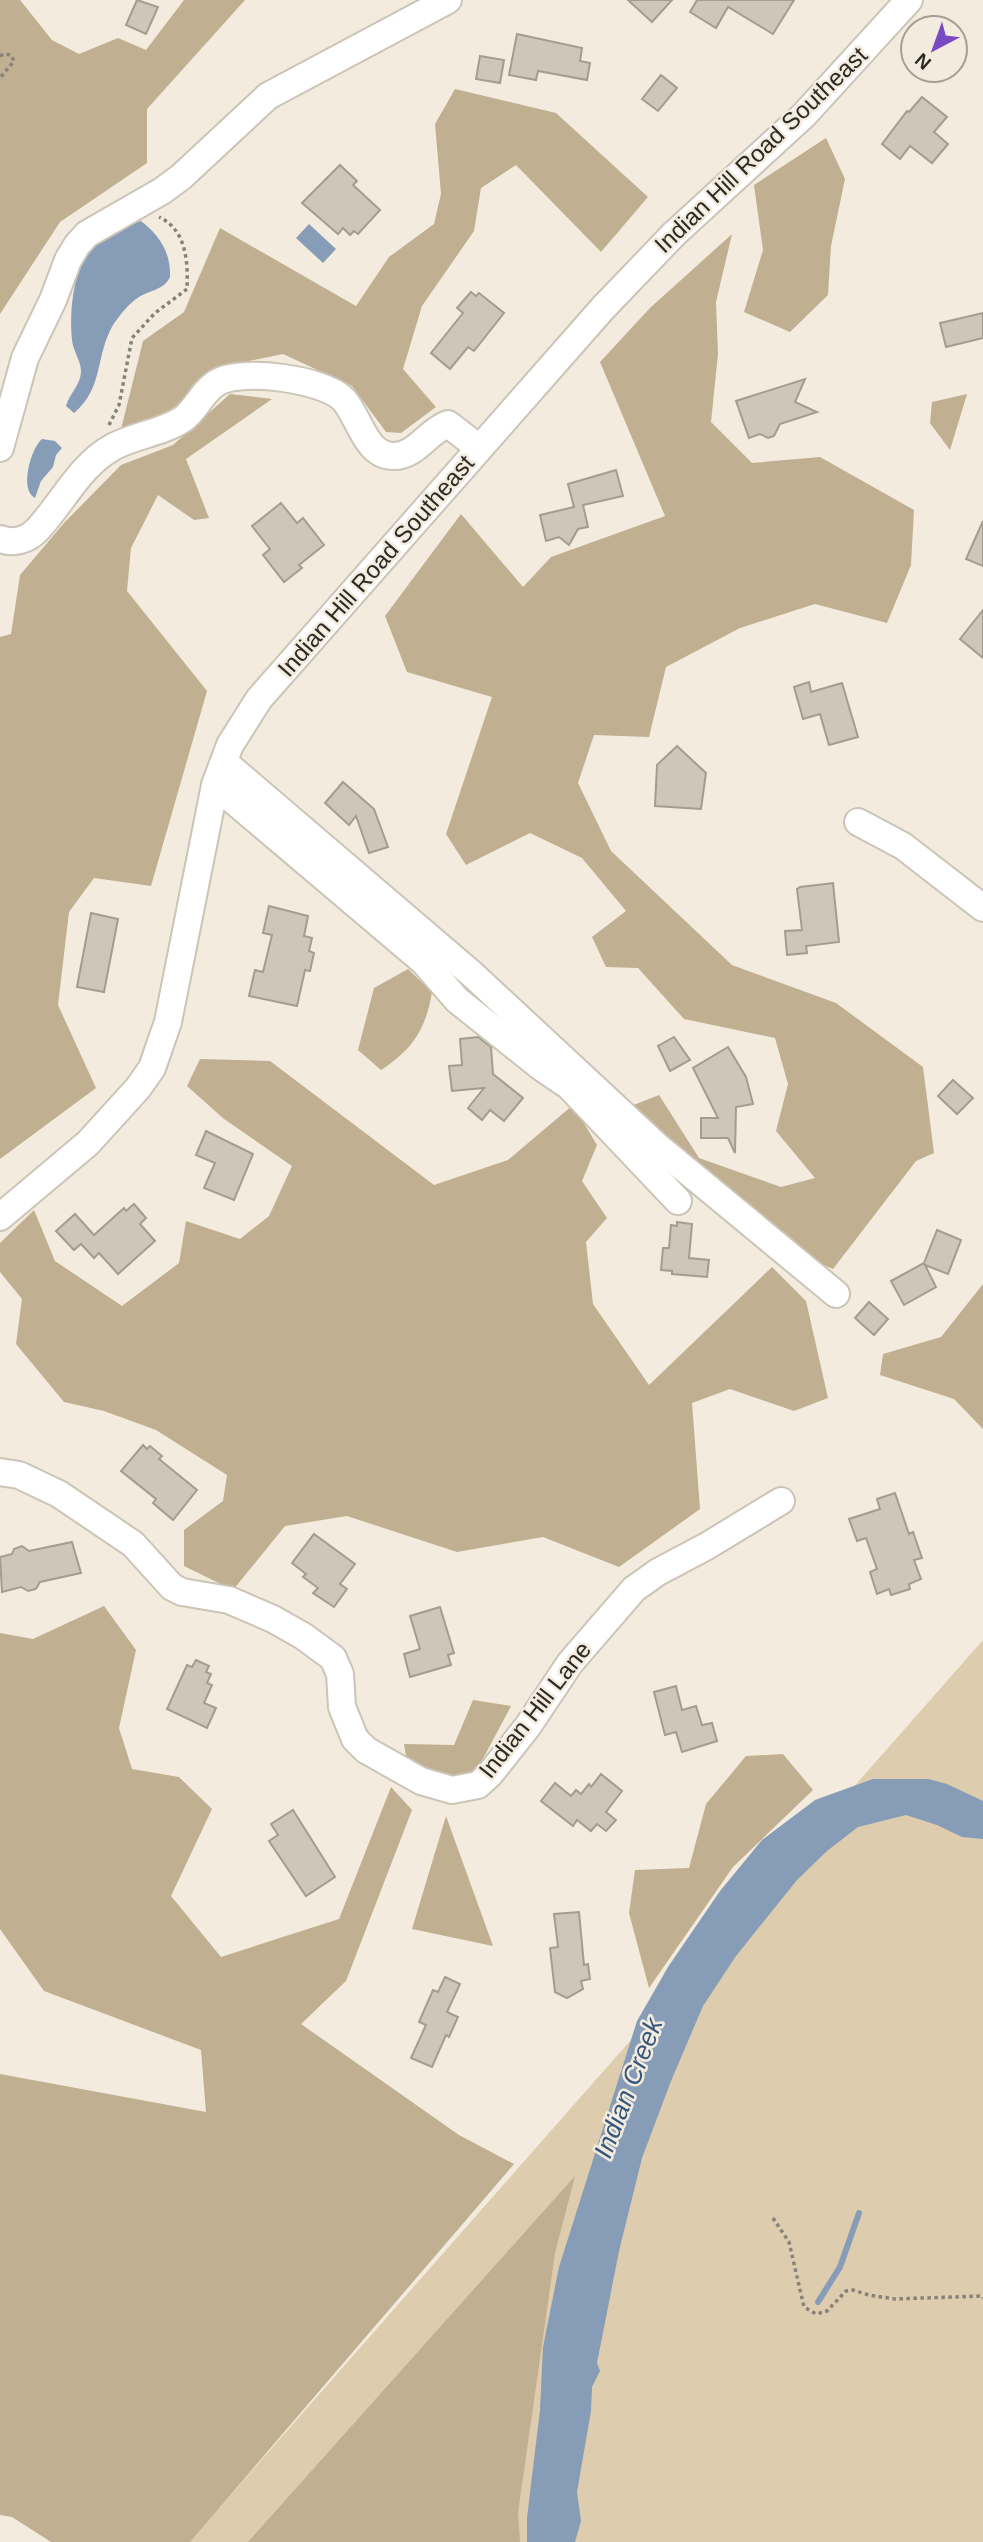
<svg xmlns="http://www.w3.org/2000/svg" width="983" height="2542" font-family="Helvetica,sans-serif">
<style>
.green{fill:#ddccad}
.forest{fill:#c0af90}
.water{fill:#869cb7}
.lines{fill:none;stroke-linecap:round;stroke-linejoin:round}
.stream{stroke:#869cb7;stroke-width:6}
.building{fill:#cec7b9;stroke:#a39d90;stroke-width:2}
.minor-casing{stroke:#cbc4b7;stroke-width:30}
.path{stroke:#878279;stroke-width:3.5;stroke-dasharray:3.5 3.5;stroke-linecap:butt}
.minor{stroke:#fff;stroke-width:26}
.labels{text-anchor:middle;stroke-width:5;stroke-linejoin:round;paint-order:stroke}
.street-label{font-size:24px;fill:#2d2a25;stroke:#f3ecde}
.water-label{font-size:26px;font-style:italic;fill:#35577f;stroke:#f3ecde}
</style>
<rect width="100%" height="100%" fill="#f3ecde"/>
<polygon class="green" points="983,1640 983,2542 189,2542"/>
<g class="forest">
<polygon points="0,0 20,0 52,40 79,54 118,38 146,50 184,0 245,0 147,109 147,163 60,222 0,314"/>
<polygon points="455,89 556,113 648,197 601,252 516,165 481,188 474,231 422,306 403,369 436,407 401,433 386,432 352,386 283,354 219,367 175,410 120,433 143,341 184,312 220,228 356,306 389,257 434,224 441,194 435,124"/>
<polygon points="826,138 845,179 831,246 828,295 790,332 744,312 763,250 754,185"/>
<polygon points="732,234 716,302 718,354 711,422 752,463 820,457 914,510 911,565 887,623 815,604 740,628 666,667 649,737 594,735 578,783 611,851 732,965 836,1003 923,1067 934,1153 916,1161 833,1269 797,1254 626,1108 659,1095 699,1158 781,1187 815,1178 776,1131 788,1084 775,1038 684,1019 638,968 606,967 592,937 626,911 582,858 530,833 466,865 446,834 492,697 407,672 385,616 461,514 523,587 551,557 665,516 600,362 650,308"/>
<polygon points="230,394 272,399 186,459 209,518 194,520 158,495 131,548 127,591 207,691 151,886 94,878 69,912 58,1005 96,1088 0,1159 0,637 11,634 20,575 64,523 121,465 173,445"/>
<polygon points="967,394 950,450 930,423 932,402"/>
<path d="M 408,969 L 432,992 C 426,1029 412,1050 381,1070 L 358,1050 L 374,988 Z"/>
<polygon points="200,1059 270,1061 434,1185 508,1160 573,1105 597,1145 582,1181 607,1218 586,1242 593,1304 649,1385 772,1267 806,1301 828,1398 794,1411 730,1389 692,1403 700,1509 619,1567 543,1537 457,1552 347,1516 285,1526 233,1590 184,1566 184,1530 223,1501 227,1475 156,1430 104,1411 64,1402 16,1344 22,1299 0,1272 0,1243 34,1210 55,1261 122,1306 179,1263 186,1221 240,1239 269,1216 292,1166 224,1119 187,1086"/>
<polygon points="983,1284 983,1429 954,1399 880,1375 883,1354 941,1337"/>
<polygon points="104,1606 136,1650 119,1728 132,1769 179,1777 212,1809 171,1896 221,1957 339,1919 391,1787 412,1810 346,1981 301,2024 459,2135 514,2164 190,2542 51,2542 12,2517 0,2515 0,2074 206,2112 201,2050 44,1991 0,1929 0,1633 33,1639"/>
<polygon points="473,1700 511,1706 477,1770 451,1780 407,1762 404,1744 454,1745"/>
<polygon points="783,1754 813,1790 733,1867 649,1988 629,1913 635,1870 689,1868 706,1804 746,1756"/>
<polygon points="446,1816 493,1946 412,1929"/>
<polygon points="575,2176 555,2253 518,2513 520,2542 248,2542"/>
</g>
<g class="water">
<path d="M 141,221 C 159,235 171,252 170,277 C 164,290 150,290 139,297 C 128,304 120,315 113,325 C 95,356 104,388 74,413 L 66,406 C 69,394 81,385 81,371 C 81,361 73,351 72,340 C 69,310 73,264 97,241 C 110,230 125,226 141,221 Z"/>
<polygon points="309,224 336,249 323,263 296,238"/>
<path d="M 42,439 L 55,441 L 62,448 L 56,455 L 53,467 L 41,481 L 35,498 C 19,490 31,448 42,439 Z"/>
<polygon points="873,1779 928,1779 947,1784 983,1801 983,1839 962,1837 937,1825 906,1815 858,1827 827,1851 797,1880 736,1956 703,2006 671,2081 642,2158 619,2251 597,2363 600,2371 592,2387 591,2411 577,2492 581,2521 575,2542 527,2542 527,2518 540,2410 543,2347 559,2267 637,2021 668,1967 720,1891 762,1840 815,1800"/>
</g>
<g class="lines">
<polyline class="stream" points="818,2302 840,2267 859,2213"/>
</g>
<g class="building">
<polygon points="137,0 158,7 146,34 126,25"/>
<polygon points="628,0 672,0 652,22"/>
<polygon points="697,0 794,0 773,34 728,7 716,28 690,12"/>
<polygon points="517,34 582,48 580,61 590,63 587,80 538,71 536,80 509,75"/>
<polygon points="480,56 504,60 500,83 476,79"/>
<polygon points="661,75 677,88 658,111 642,99"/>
<polygon points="922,97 947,117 934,132 948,144 932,163 910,146 900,159 882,144 907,111 909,112"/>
<polygon points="340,165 357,181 353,185 380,210 358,234 354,231 350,235 343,228 338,234 302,203"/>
<polygon points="471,292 476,296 479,293 504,313 474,351 468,347 450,369 431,353 463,313 457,308"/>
<polygon points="983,313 983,338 946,347 940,323"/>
<polygon points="805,379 795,402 817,412 780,424 774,436 768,438 760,434 749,438 736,401"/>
<polygon points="616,470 623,496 583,505 588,527 578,529 569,545 559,537 546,541 540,515 574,507 568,484"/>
<polygon points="281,503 297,523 303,518 324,545 299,565 302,568 284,582 263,555 270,549 252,526"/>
<polygon points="983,521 983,566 966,559"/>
<polygon points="983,610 983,658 960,639"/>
<polygon points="809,682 811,692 842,683 858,737 829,745 820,714 803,719 794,687"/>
<polygon points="677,746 706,773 701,809 655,806 657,765"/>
<polygon points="343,782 374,809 388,847 369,853 356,816 349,825 325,803"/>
<polygon points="833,883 839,942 806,946 807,953 787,955 785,931 802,930 797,889 800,887"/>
<polygon points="269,906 308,916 304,936 312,938 309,951 314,953 310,971 305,970 297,1006 249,996 255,970 263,972 272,935 263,933"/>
<polygon points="91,913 118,919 104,992 77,987"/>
<polygon points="478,1037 491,1047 493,1074 523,1098 504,1121 490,1110 482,1120 468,1108 484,1088 452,1091 449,1066 462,1065 460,1039"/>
<polygon points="674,1037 690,1060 670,1071 658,1046"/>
<polygon points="728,1047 746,1077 753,1104 736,1107 735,1153 728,1138 701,1138 701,1118 718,1118 693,1068"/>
<polygon points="953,1080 973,1098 957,1114 938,1096"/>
<polygon points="206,1131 253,1154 234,1200 204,1188 215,1163 196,1155"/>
<polygon points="134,1204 146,1218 140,1224 155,1241 118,1274 99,1253 94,1258 81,1244 74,1250 56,1231 75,1214 94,1235 124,1208 126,1211"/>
<polygon points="677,1222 692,1224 689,1258 709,1260 707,1277 672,1274 672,1271 661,1270 663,1248 669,1248 671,1225 677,1226"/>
<polygon points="937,1230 961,1240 948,1274 925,1265 936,1287 904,1305 891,1281 924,1263"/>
<polygon points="869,1302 888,1319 874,1335 855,1318"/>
<polygon points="143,1445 147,1449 150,1446 162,1456 159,1459 197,1490 173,1520 153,1503 156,1499 121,1471"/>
<polygon points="895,1493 909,1534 913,1532 922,1558 914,1560 921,1579 909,1584 910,1589 891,1595 889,1589 877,1594 870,1572 877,1569 866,1538 857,1541 849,1519 880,1509 877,1499"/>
<polygon points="314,1534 355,1564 340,1584 347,1589 334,1607 313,1593 318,1588 303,1577 306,1574 292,1563"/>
<polygon points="72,1542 81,1573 40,1582 36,1589 28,1591 21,1587 2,1592 0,1557 12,1554 14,1549 22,1546 29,1551"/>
<polygon points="440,1607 454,1653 448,1655 451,1665 410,1677 404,1654 420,1649 410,1616"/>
<polygon points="196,1660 209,1666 206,1672 211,1674 207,1683 212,1685 204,1703 216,1708 207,1728 167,1709 187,1665 192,1667"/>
<polygon points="676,1686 682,1710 696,1706 702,1725 712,1723 717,1741 682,1752 676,1732 665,1735 654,1692"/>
<polygon points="601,1774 622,1791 606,1812 616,1820 606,1831 597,1824 591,1831 577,1820 573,1826 541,1801 555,1783 571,1796 576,1790 581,1794 589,1784 591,1787"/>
<polygon points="293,1810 335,1877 306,1896 269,1841 278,1835 271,1824"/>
<polygon points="579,1912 584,1965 588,1964 590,1979 581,1981 583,1989 567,1998 555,1992 550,1948 558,1947 554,1914"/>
<polygon points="445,1977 460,1984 447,2012 458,2017 449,2037 446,2035 432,2067 411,2058 426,2025 419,2022 433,1990 438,1992"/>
</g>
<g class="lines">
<g class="minor-casing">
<g id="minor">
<polyline points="0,448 25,358 53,300 68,260 77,245 87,234 162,191 181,177 268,96 448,0"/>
<path d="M 0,539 C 14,544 28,540 38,529 C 63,502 80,465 113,447 C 135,435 162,433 183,419 C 197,409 203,389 220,381 C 245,369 323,379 343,399 C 359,415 365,457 394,456 C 416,456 428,431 448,424 L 479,448"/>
<polyline points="224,762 473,975 657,1146 836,1294"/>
<polyline points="215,785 423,961 457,1000 541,1067 569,1086 678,1201"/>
<polyline points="858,822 903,846 983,908"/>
<polyline points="0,1217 88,1143 138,1088 152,1068 168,1022 215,785 230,745 259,699 603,308 674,234 804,115 909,0"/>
<polyline points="0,1472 19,1475 59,1494 133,1544 172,1587 182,1592 229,1600 273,1619 303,1636 333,1658 340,1674 342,1707 355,1739 366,1750 421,1781 452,1790 478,1785 490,1774 528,1726 570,1663 634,1589 658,1572 707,1546 781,1501"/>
</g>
</g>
<g class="path">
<polyline points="0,56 4,54 11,55 14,61 0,78"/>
<path d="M 109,425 L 119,405 L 132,338 L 155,313 L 187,289 C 188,263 187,230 159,217"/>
<polyline points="773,2218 789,2242 804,2307 816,2314 827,2311 846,2291 853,2290 869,2295 895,2299 982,2296 983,2298"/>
</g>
<use href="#minor" class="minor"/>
</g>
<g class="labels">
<g class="street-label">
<text transform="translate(761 150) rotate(-44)" y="8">Indian Hill Road Southeast</text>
<text transform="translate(376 566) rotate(-49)" y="8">Indian Hill Road Southeast</text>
<text transform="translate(535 1710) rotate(-52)" y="8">Indian Hill Lane</text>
</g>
<g class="water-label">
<text transform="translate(628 2088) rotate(-69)" y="9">Indian Creek</text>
</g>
</g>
<g transform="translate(934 49) rotate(221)"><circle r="33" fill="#f3ecde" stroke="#a49e94" stroke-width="2"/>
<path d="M0-5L12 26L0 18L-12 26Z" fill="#794ac3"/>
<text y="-10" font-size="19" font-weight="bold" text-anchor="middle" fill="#2d2a25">N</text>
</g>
</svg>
